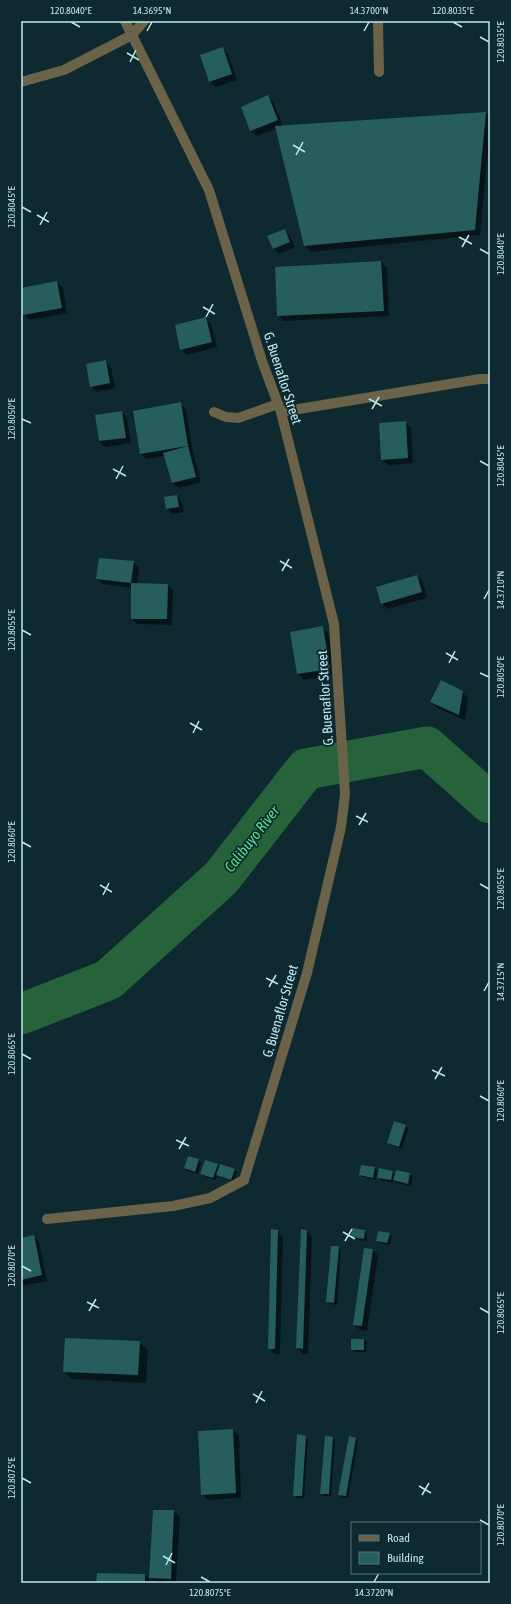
<svg xmlns="http://www.w3.org/2000/svg" width="511" height="1604" font-family="'Asap Condensed',sans-serif">
<style>
.shadow{fill:#0007}
.lines{fill:none;stroke-linecap:round;stroke-linejoin:round}
.river{stroke:#26623a;stroke-width:41}
.building{fill:#255e5c}
.service{stroke:#6a6249;stroke-width:10}
.minor{stroke:#6a6249;stroke-width:10}
.tertiary{stroke:#6a6249;stroke-width:10}
.ticks{fill:none;stroke:#bee6ee;stroke-width:1.5}
.labels{text-anchor:middle;stroke-width:3.5;stroke-linejoin:round;paint-order:stroke}
.street-label{font-size:14px;fill:#bee6ee;stroke:#0e292f}
.water-label{font-size:15px;font-style:italic;fill:#53e488;stroke:#0e292f}
.neatline{fill:none;stroke:#bee6ee;stroke-width:1.5}
.ticks-label{font-size:10px;text-anchor:middle;fill:#bee6ee}
</style>
<rect width="100%" height="100%" fill="#0e292f"/>
<g class="shadow">
<polygon points="223,48 228,54 237,80 216,87 210,82"/>
<polygon points="267,97 273,102 283,126 486,113 490,118 490,132 480,235 311,252 305,246 277,128 257,136 251,131 242,107"/>
<polygon points="285,230 290,236 295,247 279,254 273,248"/>
<polygon points="381,262 387,268 389,316 283,321 278,315 276,268"/>
<polygon points="57,282 63,288 67,313 30,320 24,314 21,289"/>
<polygon points="205,318 211,324 217,347 187,355 181,349"/>
<polygon points="106,362 111,367 115,388 96,392 91,386"/>
<polygon points="181,404 186,409 193,452 201,482 178,488 173,483 165,456 146,459 141,454"/>
<polygon points="122,412 127,418 131,443 105,447 99,441 96,416"/>
<polygon points="405,422 411,428 413,463 388,465 382,460"/>
<polygon points="177,496 182,502 184,512 172,514 167,508"/>
<polygon points="133,562 139,568 137,584 167,584 173,590 172,625 137,624 132,619 132,588 103,584 97,579"/>
<polygon points="417,576 423,582 427,598 387,609 382,603"/>
<polygon points="322,627 328,633 335,674 304,680 298,674 291,633"/>
<polygon points="462,692 468,698 465,720 437,708 431,702"/>
<polygon points="395,1122 406,1126 408,1129 402,1149 391,1145 388,1143"/>
<polygon points="198,1160 201,1163 198,1174 188,1171 185,1168"/>
<polygon points="217,1165 220,1167 235,1170 237,1172 234,1182 220,1177 217,1175 216,1180 203,1176 201,1174"/>
<polygon points="375,1168 377,1171 376,1180 363,1177 360,1175"/>
<polygon points="397,1171 410,1174 413,1177 411,1186 397,1183 394,1179 393,1183 381,1180 378,1178 392,1172 396,1175"/>
<polygon points="277,1231 283,1237 280,1354 274,1354 269,1348"/>
<polygon points="307,1231 312,1237 308,1354 303,1354 297,1348"/>
<polygon points="364,1231 367,1234 366,1241 354,1239 352,1237"/>
<polygon points="389,1234 392,1237 390,1245 380,1243 377,1241"/>
<polygon points="33,1236 39,1242 47,1281 21,1286 21,1239"/>
<polygon points="339,1247 341,1250 337,1305 330,1304 327,1302"/>
<polygon points="373,1250 378,1256 367,1331 360,1330 354,1324"/>
<polygon points="364,1340 367,1342 366,1352 355,1352 352,1350"/>
<polygon points="139,1342 148,1350 146,1383 72,1379 64,1371"/>
<polygon points="233,1430 239,1436 241,1498 208,1500 202,1494"/>
<polygon points="305,1437 308,1440 304,1498 296,1498 294,1495"/>
<polygon points="332,1438 335,1440 331,1496 324,1496 321,1494"/>
<polygon points="356,1439 358,1442 348,1498 342,1497 339,1494"/>
<polygon points="154,1511 174,1511 180,1517 176,1583 155,1583 151,1578 150,1583 97,1583 145,1575 150,1580"/>
</g>
<g class="lines">
<polyline class="river" points="21,1014 108,980 221,878 306,769 427,747 490,803"/>
</g>
<g class="building">
<polygon points="223,47 232,74 209,82 200,55"/>
<polygon points="268,95 278,120 250,131 241,107"/>
<polygon points="486,112 475,230 304,246 275,126"/>
<polygon points="285,229 290,242 273,249 267,236"/>
<polygon points="381,261 384,311 277,316 275,267"/>
<polygon points="57,281 62,308 23,315 21,288"/>
<polygon points="206,317 212,342 180,350 175,325"/>
<polygon points="106,360 110,383 90,387 86,364"/>
<polygon points="181,402 188,446 140,454 133,411"/>
<polygon points="122,411 126,438 99,441 95,415"/>
<polygon points="406,421 408,458 381,460 379,423"/>
<polygon points="188,446 196,477 172,483 163,453"/>
<polygon points="177,495 179,507 166,509 164,497"/>
<polygon points="99,558 134,561 131,583 168,584 167,619 131,619 131,583 96,579"/>
<polygon points="417,575 422,592 381,604 376,587"/>
<polygon points="323,626 330,669 297,674 290,632"/>
<polygon points="441,680 463,691 459,715 430,702"/>
<polygon points="394,1121 406,1125 399,1147 387,1143"/>
<polygon points="188,1156 199,1159 195,1172 184,1168"/>
<polygon points="205,1160 218,1164 213,1178 200,1174"/>
<polygon points="220,1164 235,1169 231,1180 216,1175"/>
<polygon points="361,1165 375,1167 373,1178 359,1175"/>
<polygon points="379,1168 393,1171 391,1180 377,1178"/>
<polygon points="396,1170 410,1173 408,1184 393,1180"/>
<polygon points="352,1228 365,1230 364,1239 351,1237"/>
<polygon points="271,1229 278,1230 275,1349 268,1349"/>
<polygon points="301,1229 307,1230 303,1349 296,1348"/>
<polygon points="378,1231 390,1233 387,1243 376,1241"/>
<polygon points="34,1235 42,1275 21,1280 21,1238"/>
<polygon points="331,1246 339,1246 334,1303 326,1302"/>
<polygon points="364,1248 373,1249 362,1326 353,1325"/>
<polygon points="65,1338 140,1341 138,1375 63,1372"/>
<rect x="351" y="1339" width="13" height="11"/>
<polygon points="233,1429 236,1493 201,1495 198,1431"/>
<polygon points="297,1434 306,1436 302,1496 293,1496"/>
<polygon points="325,1436 333,1437 329,1494 320,1494"/>
<polygon points="349,1436 356,1438 346,1496 338,1495"/>
<polygon points="153,1510 174,1510 171,1579 149,1578"/>
<polygon points="97,1573 145,1574 145,1583 96,1583"/>
</g>
<g class="lines">
<g class="service">
<polyline points="378,21 379,72"/>
<polyline points="47,1219 173,1206 210,1198 244,1180"/>
</g>
<g class="minor">
<polyline points="125,21 209,190 262,361 281,412 334,624 345,794 341,827 307,973 244,1180"/>
<polyline points="132,35 144,21"/>
<polyline points="214,412 226,417 238,418 278,404"/>
<polyline points="281,412 480,379 490,379"/>
</g>
<polyline class="tertiary" points="21,82 64,70 132,35"/>
</g>
<path class="ticks" d="M 71,22 L 80,27M 453,22 L 462,27M 147,31 L 152,22M 364,31 L 369,22M 480,37 L 489,42M 127,53 L 139,60M 130,62 L 136,50M 293,145 L 305,152M 296,155 L 303,142M 22,207 L 31,212M 37,215 L 49,222M 40,225 L 47,212M 459,237 L 472,244M 462,247 L 469,235M 480,249 L 489,254M 203,307 L 215,314M 206,317 L 213,304M 369,399 L 382,406M 372,409 L 379,397M 22,419 L 31,423M 480,461 L 489,466M 113,469 L 126,476M 116,479 L 123,466M 280,561 L 292,568M 282,571 L 289,559M 484,599 L 489,590M 22,630 L 31,635M 446,653 L 458,660M 449,663 L 455,651M 480,673 L 489,677M 190,723 L 202,730M 193,733 L 199,721M 356,816 L 368,822M 359,825 L 366,813M 22,842 L 31,847M 480,884 L 489,889M 100,885 L 112,892M 103,895 L 109,883M 266,978 L 278,984M 269,987 L 276,975M 484,991 L 489,982M 22,1054 L 31,1059M 432,1070 L 445,1076M 435,1079 L 442,1067M 480,1096 L 489,1101M 176,1140 L 189,1146M 179,1149 L 186,1137M 343,1232 L 355,1239M 345,1241 L 352,1229M 22,1266 L 31,1271M 87,1302 L 99,1308M 480,1308 L 489,1313M 89,1311 L 96,1299M 253,1394 L 265,1401M 256,1403 L 262,1391M 22,1478 L 31,1483M 419,1486 L 431,1493M 422,1495 L 429,1483M 480,1520 L 489,1525M 163,1556 L 175,1563M 166,1565 L 172,1553M 201,1577 L 210,1582M 374,1582 L 379,1573"/>
<g class="labels">
<g class="street-label">
<text transform="translate(283 378) rotate(72)" y="5">G. Buenaflor Street</text>
<text transform="translate(325 698) rotate(-94)" y="5">G. Buenaflor Street</text>
<text transform="translate(280 1011) rotate(-74)" y="5">G. Buenaflor Street</text>
</g>
<g class="water-label">
<text transform="translate(252 839) rotate(-52)" y="5">Calibuyo River</text>
</g>
</g>
<rect width="511" height="1604" fill="none" stroke="#0e292f" stroke-width="44"/>
<rect x="351" y="1522" width="130" height="52" fill="#0e292f" stroke="#54757b"/>
<rect x="359" y="1535" width="20" height="6" fill="#6a6249" stroke="#54757b"/>
<text x="387" y="1542" font-size="12" fill="#bee6ee">Road</text>
<rect x="359" y="1552" width="20" height="12" fill="#255e5c" stroke="#54757b"/>
<text x="387" y="1562" font-size="12" fill="#bee6ee">Building</text>
<rect x="22" y="22" width="467" height="1560" class="neatline"/>
<g class="ticks-label">
<text x="71" y="14">120.8040°E</text>
<text x="152" y="14">14.3695°N</text>
<text x="369" y="14">14.3700°N</text>
<text x="453" y="14">120.8035°E</text>
<text transform="translate(500 42) rotate(-90)" y="4">120.8035°E</text>
<text transform="translate(11 207) rotate(-90)" y="4">120.8045°E</text>
<text transform="translate(500 254) rotate(-90)" y="4">120.8040°E</text>
<text transform="translate(11 419) rotate(-90)" y="4">120.8050°E</text>
<text transform="translate(500 466) rotate(-90)" y="4">120.8045°E</text>
<text transform="translate(500 590) rotate(-90)" y="4">14.3710°N</text>
<text transform="translate(11 630) rotate(-90)" y="4">120.8055°E</text>
<text transform="translate(500 677) rotate(-90)" y="4">120.8050°E</text>
<text transform="translate(11 842) rotate(-90)" y="4">120.8060°E</text>
<text transform="translate(500 889) rotate(-90)" y="4">120.8055°E</text>
<text transform="translate(500 982) rotate(-90)" y="4">14.3715°N</text>
<text transform="translate(11 1054) rotate(-90)" y="4">120.8065°E</text>
<text transform="translate(500 1101) rotate(-90)" y="4">120.8060°E</text>
<text transform="translate(11 1266) rotate(-90)" y="4">120.8070°E</text>
<text transform="translate(500 1313) rotate(-90)" y="4">120.8065°E</text>
<text transform="translate(11 1478) rotate(-90)" y="4">120.8075°E</text>
<text transform="translate(500 1525) rotate(-90)" y="4">120.8070°E</text>
<text x="210" y="1596">120.8075°E</text>
<text x="374" y="1596">14.3720°N</text>
</g>
</svg>
